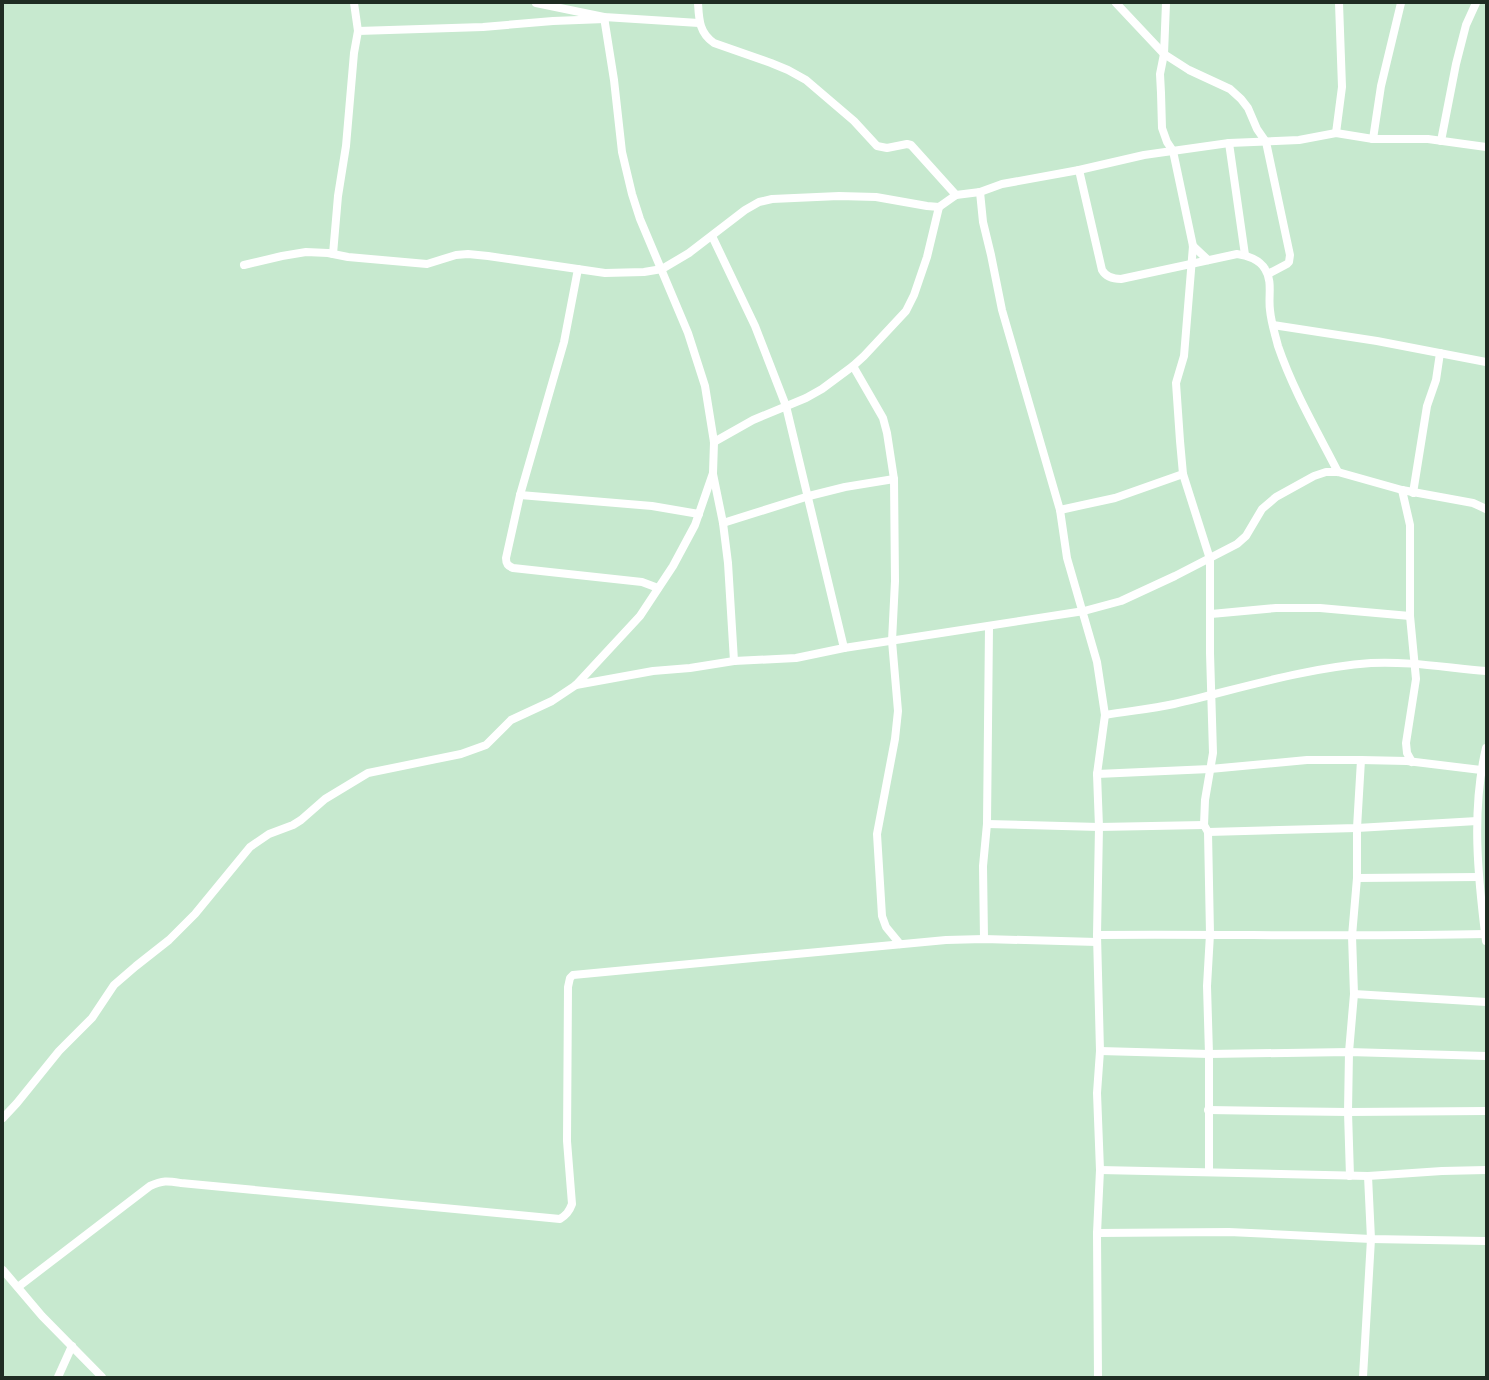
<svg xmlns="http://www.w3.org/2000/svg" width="1489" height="1380" font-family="Mulish,sans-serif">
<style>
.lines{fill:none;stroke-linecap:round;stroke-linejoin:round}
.minor{stroke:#fff;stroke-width:8}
</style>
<rect width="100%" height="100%" fill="#c7e9cf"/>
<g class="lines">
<g class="minor">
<polyline points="354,3 358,31"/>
<polyline points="536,3 604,17 699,23"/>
<path d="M 698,3 C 699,19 699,33 714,43 L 771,63 L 788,70 L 806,80 L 854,121 L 877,146 L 887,148 L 907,144 L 911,145 L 956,195"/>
<polyline points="1116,3 1164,54 1189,70 1230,89 1241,99 1248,108 1257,129 1266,142 1290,255 1289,262 1287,264 1268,274"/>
<polyline points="1166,3 1164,54 1160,74 1161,93 1162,128 1167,142 1173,151 1193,246 1184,356 1176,383 1180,441 1183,474 1210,559 1210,653 1213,753 1205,800 1204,825 1208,832 1210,934 1207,986 1209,1054 1209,1172"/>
<polyline points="1336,133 1342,87 1339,3"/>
<polyline points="1373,139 1381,86 1401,3"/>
<polyline points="1441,141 1456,64 1466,25 1476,3"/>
<polyline points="1229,143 1245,255"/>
<path d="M 1079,170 L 1102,270 C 1106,277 1114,279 1121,279 L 1237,254 C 1247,255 1260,260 1265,269 C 1273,281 1268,297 1270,310 C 1271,322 1275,334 1278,346 C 1293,390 1317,431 1338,472"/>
<polyline points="980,192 983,222 991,255 1002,310 1060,510 1067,558 1097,662 1105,715 1097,774 1099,827 1097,935 1100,1051 1097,1093 1100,1170 1097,1233 1098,1377"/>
<polyline points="712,236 755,326 786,406 844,648"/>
<polyline points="1193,246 1208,260"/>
<polyline points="333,254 338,196 346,146 354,53 358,31 483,27 553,21 605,19"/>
<polyline points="244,265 282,256 306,252 328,253 348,257 427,264 456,255 468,254 488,256 605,273 644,272 662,269 689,253 745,210 759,202 772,199 839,196 876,197 927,206 939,207 956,195 980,192 1002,184 1079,170 1144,155 1229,143 1299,140 1336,133 1373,139 1428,139 1486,147"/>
<path d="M 578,269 L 564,342 L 520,495 L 506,558 C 506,564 508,566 513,568 L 642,582 L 658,588"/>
<polyline points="1273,325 1377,341 1486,362"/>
<polyline points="853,366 883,418 887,433 894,479 895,581 892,641 898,711 895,739 877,834 882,916 886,927 900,944"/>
<polyline points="714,442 753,420 806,398 822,389 853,366 864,356 906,311 914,295 927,257 939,207"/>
<polyline points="713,474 723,523 728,563 734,661"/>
<polyline points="1402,490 1410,525 1410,616 1416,679 1406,743 1407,753 1412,762"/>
<polyline points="1413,493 1427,406 1436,380 1440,353"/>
<polyline points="520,495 652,506 699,514"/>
<polyline points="1060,510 1115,498 1183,474"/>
<polyline points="723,523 809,496 845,487 894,479"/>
<polyline points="1211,614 1276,608 1320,608 1410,616"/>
<polyline points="576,685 653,671 690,668 734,661 796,658 844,648 1084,611 1121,601 1175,576 1237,544 1246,536 1262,509 1276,497 1314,476 1326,472 1338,472 1402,490 1473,503 1486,509"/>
<path d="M 1105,715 C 1128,711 1151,709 1174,704 C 1239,689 1304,668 1371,663 C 1409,661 1448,668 1486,671"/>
<path d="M 1486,748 C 1471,811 1478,878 1486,941"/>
<polyline points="1097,774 1210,769 1307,760 1361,760 1407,761 1481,770"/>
<polyline points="987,824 1099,827 1204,825"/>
<polyline points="1208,832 1357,828 1477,821"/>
<polyline points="1357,878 1479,877"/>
<path d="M 1097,935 C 1227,934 1356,937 1486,934"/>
<polyline points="984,939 983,866 987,824 989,627"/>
<polyline points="1354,994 1486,1002"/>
<polyline points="1100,1051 1209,1054 1349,1052 1486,1056"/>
<polyline points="1208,1110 1348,1112 1486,1111"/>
<polyline points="3,1118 17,1103 59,1051 92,1018 114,985 136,966 169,940 195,914 250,847 269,834 293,825 301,820 325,799 368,773 461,754 486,745 511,720 552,701 576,685 640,616 673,566 695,525 713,473 714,442 705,386 688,333 640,219 632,194 622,152 614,80 604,17"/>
<polyline points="1100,1170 1368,1176 1442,1171 1486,1170"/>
<polyline points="1350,1176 1348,1112 1349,1052 1354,994 1352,936 1357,878 1357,828 1361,760"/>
<polyline points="1097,1233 1229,1232 1371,1239 1486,1241"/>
<polyline points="3,1270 42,1316 102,1377"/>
<path d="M 18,1287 L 150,1186 C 163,1180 168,1181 181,1183 L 560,1219 C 566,1215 569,1212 572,1204 L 567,1141 L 568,987 L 570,978 L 573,975 L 946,940 L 984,939 L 1097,942"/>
<polyline points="58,1377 72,1346"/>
<polyline points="1363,1377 1371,1239 1368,1176"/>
</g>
</g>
<rect width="1489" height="1380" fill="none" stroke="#1f2c23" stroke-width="8"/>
</svg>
